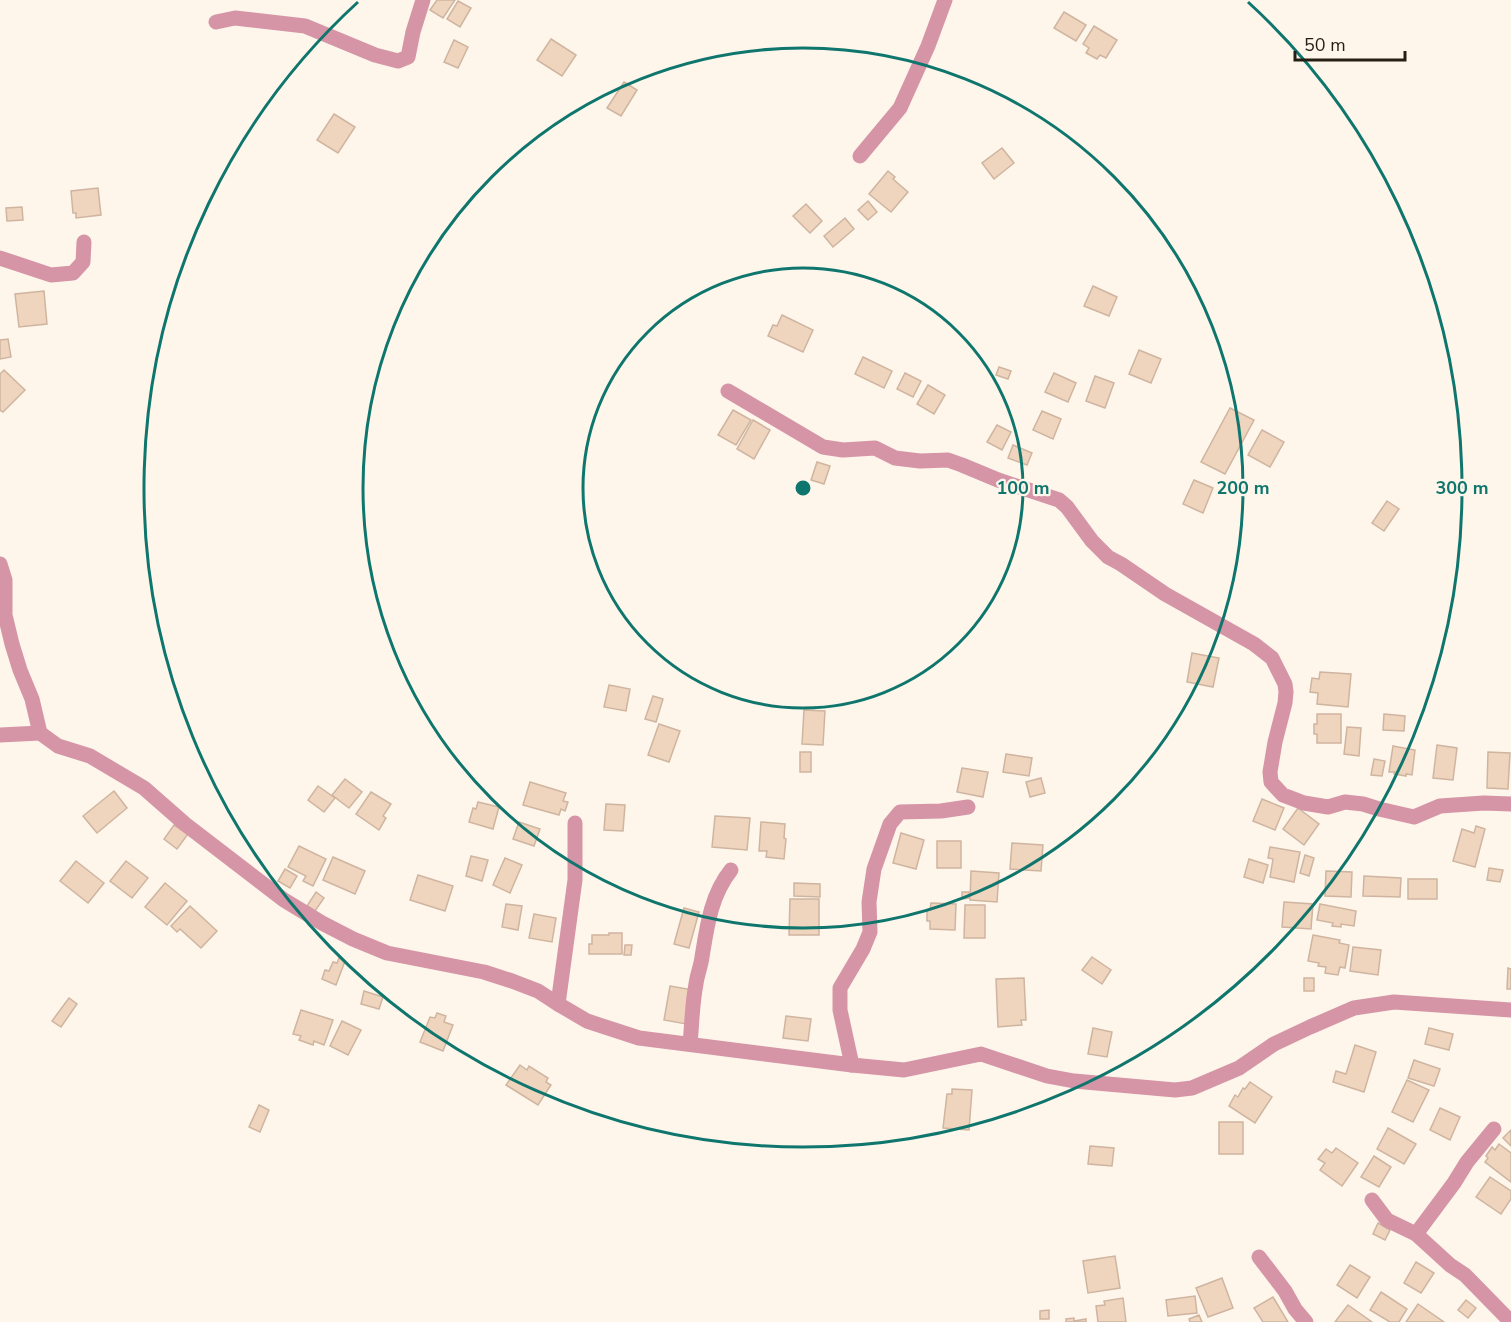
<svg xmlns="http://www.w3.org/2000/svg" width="1511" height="1322" font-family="'Nunito Sans',sans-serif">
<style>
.building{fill:#efd4be;stroke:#cfb5a0;stroke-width:1.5}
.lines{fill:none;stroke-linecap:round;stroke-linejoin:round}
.minor{stroke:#d595a7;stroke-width:15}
.ring{fill:none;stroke:#0f766e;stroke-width:3}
.centre{fill:#0f766e;stroke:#fef6eb;stroke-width:3}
.ring-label{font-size:18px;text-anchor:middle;font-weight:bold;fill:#0f766e;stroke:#fef6eb;stroke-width:4.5;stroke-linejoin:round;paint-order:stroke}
</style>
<rect width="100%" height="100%" fill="#fef6eb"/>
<g class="building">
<polygon points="437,0 455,0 443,18 430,10"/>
<polygon points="458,1 471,8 460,27 447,19"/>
<polygon points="1064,12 1086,25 1076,41 1054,28"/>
<polygon points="1094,26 1117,40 1106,58 1100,55 1097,59 1086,53 1089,48 1083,44"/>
<polygon points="551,39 576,55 562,76 537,60"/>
<polygon points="454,40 468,47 458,68 444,62"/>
<polygon points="624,82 637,90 621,116 607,108"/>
<polygon points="334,114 355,127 338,153 317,140"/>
<polygon points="1002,148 1014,163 994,179 982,163"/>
<polygon points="888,171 895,177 893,179 908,192 891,212 869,194"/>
<polygon points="98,188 101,215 76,218 76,213 73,213 71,191"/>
<polygon points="868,201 877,212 868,220 858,210"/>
<polygon points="806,204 822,221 810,233 793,216"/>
<polygon points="22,207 23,220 7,221 6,208"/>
<polygon points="845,218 854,229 833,247 824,236"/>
<polygon points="1093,286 1117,297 1109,316 1084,306"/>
<polygon points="44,291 47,324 19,327 15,294"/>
<polygon points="782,315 813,330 803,352 768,336 773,325 777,326"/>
<polygon points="8,339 11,357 0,359 0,340"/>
<polygon points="1139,350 1161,359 1151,383 1129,374"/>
<polygon points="863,357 892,371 884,388 855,374"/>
<polygon points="999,367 1011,371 1008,379 996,375"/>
<polygon points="4,370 25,390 3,412 0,410 0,374"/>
<polygon points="905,373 921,381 913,397 897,389"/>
<polygon points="1054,373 1076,383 1068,402 1045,392"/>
<polygon points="1095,376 1114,383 1105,408 1086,401"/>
<polygon points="928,385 945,395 934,414 917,404"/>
<polygon points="1230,408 1254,420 1225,474 1201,462"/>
<polygon points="733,410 751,420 736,445 718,435"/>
<polygon points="1042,411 1061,419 1053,439 1033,430"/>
<polygon points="753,420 770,430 754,459 737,449"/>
<polygon points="997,425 1011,432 1002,450 987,442"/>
<polygon points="1262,430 1284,442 1270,467 1248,455"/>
<polygon points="1013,445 1032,453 1027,465 1008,458"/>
<polygon points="817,462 830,466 824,484 811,480"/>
<polygon points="1194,480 1213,488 1203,513 1183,504"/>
<polygon points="1387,501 1399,509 1384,531 1372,523"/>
<polygon points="1192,653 1219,658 1213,687 1187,682"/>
<polygon points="1320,672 1351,674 1348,707 1317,704 1318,693 1310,692 1312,678 1319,679"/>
<polygon points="609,685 630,689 626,711 604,707"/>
<polygon points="653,696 663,699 656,722 645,719"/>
<polygon points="804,710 825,711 823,745 802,744"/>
<polygon points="1317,714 1341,714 1341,743 1317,743 1317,734 1314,734 1314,724 1317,724"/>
<polygon points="1384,714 1405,716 1404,731 1383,730"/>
<polygon points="659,724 680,731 669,762 648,755"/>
<polygon points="1347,727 1361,728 1359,756 1344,754"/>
<polygon points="1437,745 1457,748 1453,780 1433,778"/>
<polygon points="1393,746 1415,750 1412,775 1406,774 1406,776 1394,774 1395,772 1389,772"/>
<rect x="800" y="752" width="11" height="20"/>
<polygon points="1488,752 1510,753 1508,789 1487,788"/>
<polygon points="1006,754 1032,758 1029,776 1003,772"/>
<polygon points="1374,759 1385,761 1382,776 1371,775"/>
<polygon points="962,768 988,772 983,797 957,792"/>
<polygon points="1041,778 1045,793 1030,797 1026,782"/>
<polygon points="345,779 362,792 349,808 332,795"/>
<polygon points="530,782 566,793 563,801 568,802 565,811 561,809 559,815 523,805"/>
<polygon points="318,786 335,798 324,812 308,800"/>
<polygon points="114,791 127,808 97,833 83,816"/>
<polygon points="371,792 391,804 383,816 386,818 379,830 356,814"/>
<polygon points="1262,799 1284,808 1275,830 1253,821"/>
<polygon points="478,802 499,807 493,829 469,822 473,808 476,809"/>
<polygon points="606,804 625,805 623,831 604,830"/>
<polygon points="1298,808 1319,824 1304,845 1283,829"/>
<polygon points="715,816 750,818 747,850 712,847"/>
<polygon points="519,822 540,829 534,846 513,839"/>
<polygon points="761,822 785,824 784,838 786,839 784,859 766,857 767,851 759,851"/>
<polygon points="174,825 188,834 177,849 164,839"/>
<polygon points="1476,826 1485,829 1475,867 1453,861 1462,829 1474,833"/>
<polygon points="901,833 924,840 916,869 893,863"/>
<rect x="937" y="841" width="24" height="27"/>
<polygon points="1012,843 1043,845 1041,871 1010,869"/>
<polygon points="299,846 326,859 313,886 303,881 306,876 288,867"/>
<polygon points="1270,847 1300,852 1294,882 1270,877 1273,859 1268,858"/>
<polygon points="1305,855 1314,858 1309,876 1300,873"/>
<polygon points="471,856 488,860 482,881 466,876"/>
<polygon points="333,857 365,871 355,894 323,880"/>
<polygon points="505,858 522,865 510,893 493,885"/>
<polygon points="1249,859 1268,865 1263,883 1244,877"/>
<polygon points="76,861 104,883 88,903 60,881"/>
<polygon points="126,861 148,878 132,898 110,881"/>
<polygon points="1489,868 1503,870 1500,882 1487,880"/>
<polygon points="285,869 297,876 290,888 278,881"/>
<polygon points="971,871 999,873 997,902 970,900"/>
<polygon points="1326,871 1352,872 1351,897 1325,896"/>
<polygon points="418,875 453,886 445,911 410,900"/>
<polygon points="1364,876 1401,878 1400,897 1363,896"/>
<rect x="1408" y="879" width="29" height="20"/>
<polygon points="165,883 187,901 167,925 145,907"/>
<polygon points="794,883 820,884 820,897 794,896"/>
<polygon points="316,892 324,898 315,911 307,906"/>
<polygon points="962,892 969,892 969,898 962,899"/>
<polygon points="790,899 819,899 819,935 789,935"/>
<polygon points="1284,902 1313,904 1311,929 1282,927"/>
<polygon points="931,903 956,904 955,930 930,929 930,921 927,921 927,910 930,910"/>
<polygon points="506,904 522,906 518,930 502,927"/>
<polygon points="1320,904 1356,911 1354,926 1341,924 1341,927 1332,926 1333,923 1317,920"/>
<polygon points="965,905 985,905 985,938 964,938"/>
<polygon points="190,906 217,931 201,948 180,929 177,932 171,926"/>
<polygon points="684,908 699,912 689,948 674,944"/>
<polygon points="534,914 556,918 552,942 529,938"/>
<polygon points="609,933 622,933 622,954 589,954 589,944 592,944 592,935 609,935"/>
<polygon points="1313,935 1340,940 1339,943 1349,945 1345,968 1340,967 1338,975 1325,973 1326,967 1318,966 1319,963 1308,961"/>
<polygon points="625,945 632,945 631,955 624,955"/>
<polygon points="1353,947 1381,950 1378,975 1350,971"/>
<polygon points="1092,957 1111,970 1102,984 1082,970"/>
<polygon points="339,958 345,961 336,985 322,979 325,970 329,971 333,962 337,963"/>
<polygon points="1508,968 1511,969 1511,989 1507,989"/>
<polygon points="1024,978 1026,1020 1021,1020 1022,1025 998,1027 996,979"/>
<rect x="1304" y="978" width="10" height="13"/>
<polygon points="670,986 693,990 686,1024 664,1020"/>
<polygon points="364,991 383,997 379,1009 361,1004"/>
<polygon points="69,998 77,1004 61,1027 52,1021"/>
<polygon points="301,1010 333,1020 324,1045 314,1041 313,1045 299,1040 301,1036 293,1034"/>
<polygon points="437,1013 446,1016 444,1022 453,1025 443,1051 420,1042 430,1017 435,1018"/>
<polygon points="786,1016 811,1019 808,1041 783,1038"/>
<polygon points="342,1021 361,1030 348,1055 330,1046"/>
<polygon points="1093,1028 1112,1032 1107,1057 1088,1054"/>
<polygon points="1429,1028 1453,1034 1449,1050 1425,1044"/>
<polygon points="1355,1045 1376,1052 1364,1092 1333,1082 1336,1071 1346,1074"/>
<polygon points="1414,1060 1440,1069 1434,1086 1408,1078"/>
<polygon points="520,1065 527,1070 529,1066 548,1078 546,1082 551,1085 538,1105 506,1085"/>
<polygon points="1407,1080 1429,1090 1413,1122 1392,1112"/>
<polygon points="1250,1082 1272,1097 1255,1123 1229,1106 1235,1095 1238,1097 1243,1088 1245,1089"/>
<polygon points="952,1089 972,1090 969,1130 943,1128 947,1094 952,1094"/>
<polygon points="259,1105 269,1110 260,1132 249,1127"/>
<polygon points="1440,1108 1460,1117 1450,1140 1430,1130"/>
<rect x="1219" y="1122" width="24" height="32"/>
<polygon points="1388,1128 1416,1144 1404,1164 1377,1149"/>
<polygon points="1511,1130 1511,1146 1503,1138"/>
<polygon points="1499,1144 1511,1153 1511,1182 1485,1162 1488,1158 1486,1156 1492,1147 1495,1150"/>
<polygon points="1090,1146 1114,1148 1112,1166 1088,1164"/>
<polygon points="1336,1148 1358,1163 1342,1186 1320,1170 1325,1163 1318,1159 1326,1149 1332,1153"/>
<polygon points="1374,1156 1391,1167 1379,1187 1361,1177"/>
<polygon points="1490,1177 1511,1191 1511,1199 1501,1214 1476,1197"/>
<polygon points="1378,1223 1390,1230 1385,1240 1373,1234"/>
<polygon points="1115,1256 1120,1288 1088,1293 1083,1261"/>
<polygon points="1416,1262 1434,1273 1421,1293 1404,1283"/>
<polygon points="1350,1265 1370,1277 1357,1298 1337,1285"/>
<polygon points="1222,1278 1233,1308 1208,1317 1196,1288"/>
<polygon points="1381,1292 1407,1309 1399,1322 1390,1322 1370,1310"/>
<polygon points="1195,1296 1197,1313 1168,1316 1166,1300"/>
<polygon points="1273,1297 1288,1322 1263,1322 1254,1308"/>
<polygon points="1123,1298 1126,1322 1098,1322 1096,1306 1105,1305 1104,1301"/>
<polygon points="1466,1300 1476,1308 1468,1318 1458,1310"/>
<polygon points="1418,1304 1444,1322 1406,1322"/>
<polygon points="1348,1305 1372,1322 1335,1322"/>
<polygon points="1049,1310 1049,1319 1040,1319 1040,1311"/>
<polygon points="1199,1315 1202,1322 1190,1322 1189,1319"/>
<polygon points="1074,1318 1074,1321 1086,1319 1086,1322 1066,1322 1066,1319"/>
</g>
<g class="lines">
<g class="minor">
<polyline points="216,22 235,18 305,26 375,55 398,61 408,57 413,32 423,0"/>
<polyline points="860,156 900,108 928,46 945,0"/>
<polyline points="0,258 51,275 73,273 83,262 84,242"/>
<polyline points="728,391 823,447 843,450 875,448 895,458 920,461 948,460 962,465 998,480 1059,500 1067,507 1092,541 1108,557 1121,564 1165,594 1254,644 1272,658 1285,684 1286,692 1285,703 1275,742 1270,772 1271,782 1283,795 1304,803 1328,807 1345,802 1363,804 1379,809 1414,817 1440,806 1484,803 1511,804"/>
<polyline points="0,564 5,580 5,615 12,644 20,670 32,699 40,733"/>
<polyline points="0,735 40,733 58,746 90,756 144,788 185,824 284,900 322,923 353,939 387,953 484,972 512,981 538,991 558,1004 587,1021 639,1038 852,1065 904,1070 981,1054 1047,1076 1074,1081 1175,1090 1192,1088 1239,1068 1274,1044 1310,1027 1354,1008 1394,1002 1511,1010"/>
<polyline points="558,1004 575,880 575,823"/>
<path d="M 690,1044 C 692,1024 692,1004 696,984 C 697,975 701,966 702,957 C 707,926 711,895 731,870"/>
<polyline points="852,1065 840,1010 840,988 863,949 870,932 869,902 874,869 890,824 900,812 941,811 968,807"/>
<polyline points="1372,1200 1387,1220 1416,1234 1450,1265 1465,1275 1511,1322"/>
<polyline points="1416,1234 1454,1183 1467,1162 1494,1129"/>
<polyline points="1259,1257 1285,1291 1295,1309 1306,1322"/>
</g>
</g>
<g class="ring">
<circle cx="803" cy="488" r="220"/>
<circle cx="803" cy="488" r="440"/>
<path d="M1248 2A659 659 0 1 1 358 2"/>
</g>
<circle cx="803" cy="488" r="9" class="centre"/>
<g class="ring-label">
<text x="1023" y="494">100 m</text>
<text x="1243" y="494">200 m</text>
<text x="1462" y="494">300 m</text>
</g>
<path d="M1295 51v9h110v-9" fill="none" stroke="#251e14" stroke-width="3"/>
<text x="1304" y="51" font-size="18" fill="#251e14" stroke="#fef6eb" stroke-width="4.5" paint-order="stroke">50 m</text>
</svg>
